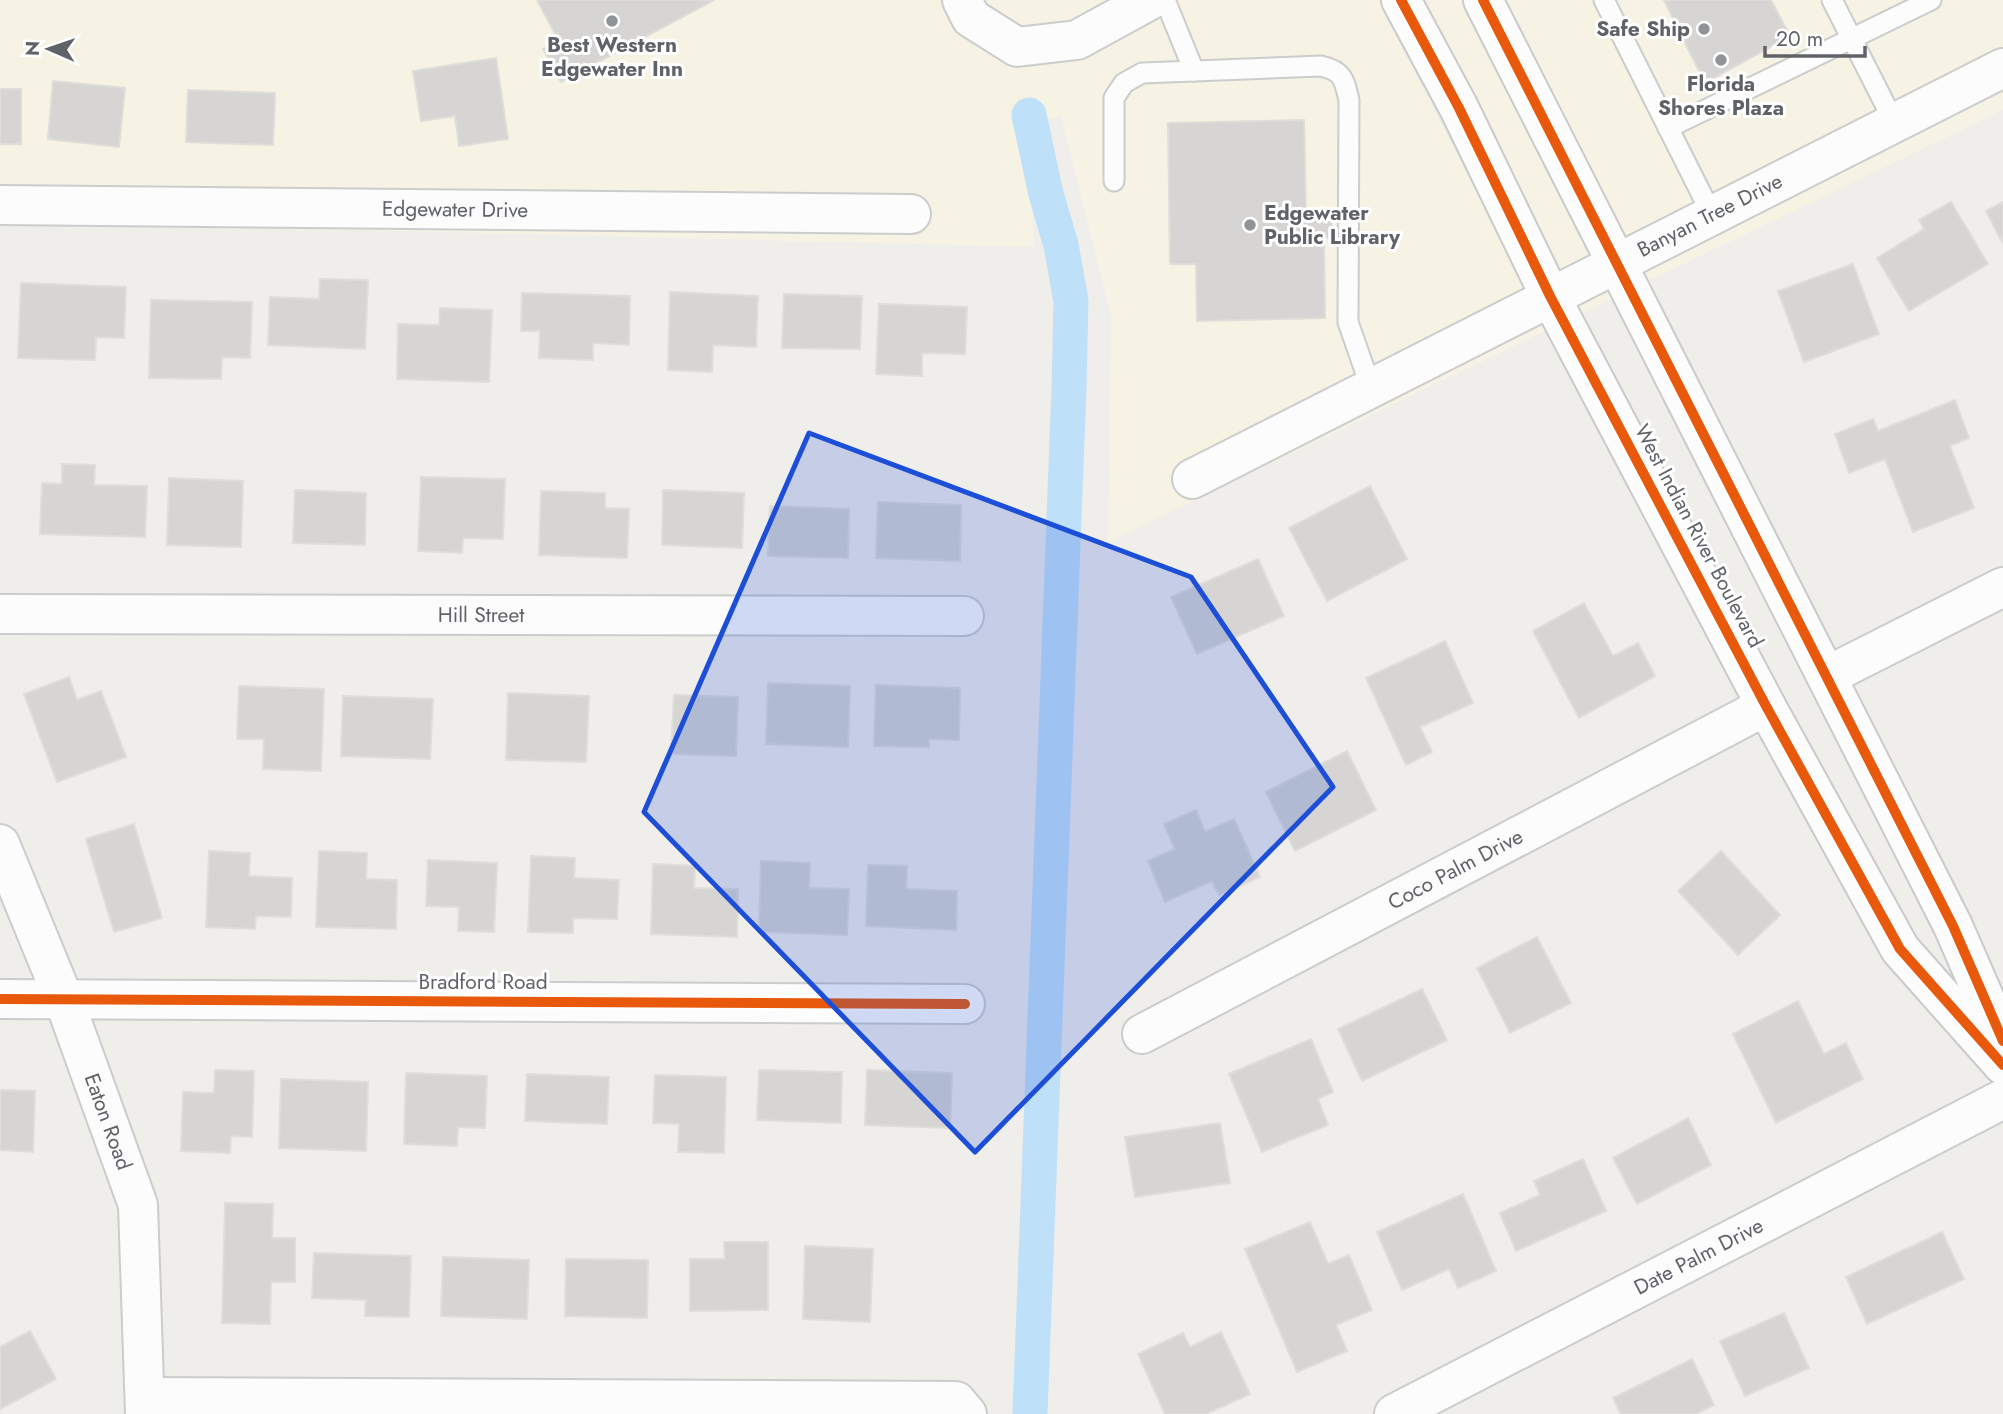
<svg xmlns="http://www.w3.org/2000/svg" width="2003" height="1414" font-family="Jost,sans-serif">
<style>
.commercial{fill:#f7f3e4}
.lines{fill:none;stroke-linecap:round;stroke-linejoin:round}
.canal{stroke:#bfe0f9;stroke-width:35}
.building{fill:#d6d5d3;stroke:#deddd9;stroke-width:2}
.service-casing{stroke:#cbcccc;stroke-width:23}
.minor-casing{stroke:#cbcccc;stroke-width:42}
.secondary-casing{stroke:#cacacb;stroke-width:42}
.service{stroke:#fdfcfc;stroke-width:19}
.minor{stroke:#fdfcfc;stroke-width:38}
.secondary{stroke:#fdfcfc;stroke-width:38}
.cycleway-casing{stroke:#fff;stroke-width:15}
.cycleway{stroke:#e8590c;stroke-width:10}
.marked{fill:#1d4ed8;fill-opacity:0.2;stroke:#1d4ed8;stroke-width:5;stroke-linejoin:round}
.poi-dot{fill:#919496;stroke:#fff;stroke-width:2.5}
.labels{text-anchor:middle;stroke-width:6;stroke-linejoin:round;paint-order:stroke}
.poi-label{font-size:21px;font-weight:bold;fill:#5f6368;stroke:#fff}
.street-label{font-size:21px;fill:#5f6368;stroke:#fff}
</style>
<rect width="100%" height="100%" fill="#efeeea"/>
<g class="commercial">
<polygon points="0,0 1378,0 1547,330 1108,542 1111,316 1061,116 1029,123 1034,247 162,225 0,226"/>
<polygon points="1420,0 1462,0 1612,299 1581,314"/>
<polygon points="1504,0 2003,0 2003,110 1646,282"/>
</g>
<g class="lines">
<polyline class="canal" points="1029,115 1046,194 1061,245 1071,301 1069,387 1030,1414"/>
</g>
<g class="building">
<polygon points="537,0 714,0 561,82 543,49 559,41"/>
<polygon points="1664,0 1771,0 1790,36 1705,83"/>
<polygon points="496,58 508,139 459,146 455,116 421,121 413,71"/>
<polygon points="53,81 125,88 119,147 48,139"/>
<rect x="0" y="89" width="21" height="55"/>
<polygon points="188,90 275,93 273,145 186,142"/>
<polygon points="1304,120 1306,212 1331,212 1332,238 1324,238 1325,318 1197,321 1196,264 1170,264 1168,123"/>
<polygon points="1951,202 1988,264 1909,311 1877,258 1924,229 1919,220"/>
<polygon points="2003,202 2003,244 1986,211"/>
<polygon points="1853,264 1879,334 1804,362 1778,291"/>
<polygon points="320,279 368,280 365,349 268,345 270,297 319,299"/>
<polygon points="21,283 126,287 124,338 96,337 95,360 18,358"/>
<polygon points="670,292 758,296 756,347 713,345 712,372 668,370"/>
<polygon points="522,293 630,296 629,345 593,343 593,360 539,358 540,331 521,331"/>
<polygon points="784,294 862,296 860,349 782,348"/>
<polygon points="151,300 252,302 250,358 222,357 221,379 149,378"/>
<polygon points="879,304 967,307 965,354 922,353 922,376 876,374"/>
<polygon points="440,308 492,310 489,382 397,379 398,324 439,325"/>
<polygon points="1955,400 1969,438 1950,446 1974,508 1913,532 1885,459 1849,473 1835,434 1873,419 1878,431"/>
<polygon points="62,464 95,465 94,485 147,486 145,537 40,534 42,483 62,484"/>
<polygon points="421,477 505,479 503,539 463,538 462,553 418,551"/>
<polygon points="169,478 243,481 241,547 167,545"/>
<polygon points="1370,486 1407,559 1327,601 1289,528"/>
<polygon points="295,490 366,493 365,545 293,543"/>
<polygon points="663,490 744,493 742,548 662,545"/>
<polygon points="541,491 605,493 605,508 629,509 627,558 539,555"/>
<polygon points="878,502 961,505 960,561 876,558"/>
<polygon points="770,506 849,509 848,558 768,556"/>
<polygon points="1258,559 1284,616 1197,654 1171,597"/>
<polygon points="1584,603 1613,656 1638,643 1655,676 1579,718 1533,631"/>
<polygon points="1445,641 1473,703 1420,727 1432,752 1406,765 1366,678"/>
<polygon points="69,677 77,700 101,691 126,757 57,782 24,694"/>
<polygon points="768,683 850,686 848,747 766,744"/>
<polygon points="876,685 960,688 959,740 929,739 929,747 874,746"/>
<polygon points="239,686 324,689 321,771 263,769 264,739 237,739"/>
<polygon points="508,693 589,696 586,762 506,760"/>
<polygon points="674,695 738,697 736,756 671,754"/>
<polygon points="343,696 433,699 430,759 341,756"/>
<polygon points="1347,751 1376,810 1295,851 1266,792"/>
<polygon points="1196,810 1205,832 1234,819 1260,877 1219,895 1212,881 1165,902 1148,861 1175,849 1164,824"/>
<polygon points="134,824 162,918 114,932 86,839"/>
<polygon points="209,851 250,853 249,876 292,878 291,917 256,916 255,929 206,927"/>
<polygon points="319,851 367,853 366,879 397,880 396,929 316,927"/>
<polygon points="1721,851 1780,915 1738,955 1678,891"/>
<polygon points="531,856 575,858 574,878 619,880 617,919 573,918 573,933 528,932"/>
<polygon points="428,860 497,863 494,932 458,931 459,907 426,906"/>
<polygon points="761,861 810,863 809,888 849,889 847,935 759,932"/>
<polygon points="653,864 695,866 694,888 738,889 737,937 651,934"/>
<polygon points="868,865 907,866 906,889 957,891 956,930 866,926"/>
<polygon points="1537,937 1571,1003 1510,1033 1477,968"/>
<polygon points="1422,989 1447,1040 1362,1081 1338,1029"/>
<polygon points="1798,1001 1824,1054 1846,1043 1863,1079 1776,1123 1733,1034"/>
<polygon points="1311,1039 1333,1092 1318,1099 1328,1125 1262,1152 1229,1074"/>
<polygon points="215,1070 254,1071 252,1137 231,1136 230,1153 181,1151 183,1092 214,1093"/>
<polygon points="759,1070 842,1072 841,1123 757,1120"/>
<polygon points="867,1070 952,1073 950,1128 865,1125"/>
<polygon points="406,1073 487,1076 485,1128 458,1127 457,1146 404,1144"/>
<polygon points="527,1074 609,1077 607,1124 525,1121"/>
<polygon points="655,1075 726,1077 724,1153 678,1152 679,1124 653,1123"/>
<polygon points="281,1079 368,1082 366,1151 279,1148"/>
<polygon points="0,1090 35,1091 33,1152 0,1150"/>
<polygon points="1688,1118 1711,1165 1637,1204 1613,1158"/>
<polygon points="1220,1123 1230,1183 1135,1197 1125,1137"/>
<polygon points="1583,1159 1606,1211 1516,1251 1500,1213 1540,1195 1534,1181"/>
<polygon points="1463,1194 1496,1271 1458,1288 1449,1269 1402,1290 1377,1232"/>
<polygon points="225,1203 273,1204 272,1238 295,1238 295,1282 271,1282 270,1324 222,1323"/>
<polygon points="1310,1222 1328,1264 1349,1255 1372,1310 1336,1325 1347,1351 1297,1372 1245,1249"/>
<polygon points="1942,1232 1964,1279 1867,1324 1846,1277"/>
<polygon points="724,1242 768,1242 768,1310 690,1311 690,1259 725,1259"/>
<polygon points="805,1246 873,1249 870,1322 803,1319"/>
<polygon points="314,1253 411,1256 409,1317 365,1316 366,1300 312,1298"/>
<polygon points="443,1257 529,1260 527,1319 441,1316"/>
<polygon points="566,1259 648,1260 647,1318 565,1316"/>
<polygon points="1784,1313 1809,1368 1745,1396 1720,1341"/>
<polygon points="30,1331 56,1379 0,1409 0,1347"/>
<polygon points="1221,1332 1250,1394 1206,1414 1165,1414 1138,1354 1183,1333 1190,1347"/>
<polygon points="1692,1359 1714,1405 1696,1414 1621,1414 1613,1398"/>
</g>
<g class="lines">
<g class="service-casing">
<g id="service">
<polyline points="1165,0 1194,71"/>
<polyline points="1604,0 1711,213"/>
<polyline points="1832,0 1894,122"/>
<polyline points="1668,128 1931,0"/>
<path d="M 1114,181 L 1114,98 L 1124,83 L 1142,73 L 1321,66 C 1343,71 1344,79 1349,100 L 1348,322 L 1371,388"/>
</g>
</g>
<g class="minor-casing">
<g id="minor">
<polyline points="962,0 971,18 1017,47 1077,40 1150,0"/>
<path id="s1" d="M 0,205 L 911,214"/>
<path id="s2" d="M 1192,479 C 1462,341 1732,203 2003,68"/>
<path id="s3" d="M 0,614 L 964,616"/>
<polyline points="1827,676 2003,587"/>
<path id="s4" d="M 0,844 L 64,1000 L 138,1205 L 145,1414"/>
<polyline points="0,999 965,1004"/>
<path id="s5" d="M 1142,1034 L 1766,706"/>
<polyline points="145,1397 956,1401 967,1414"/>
<path id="s6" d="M 1394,1414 L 2003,1099"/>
</g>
</g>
<g class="secondary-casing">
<g id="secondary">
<polyline points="1401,0 1459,108 1550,296 1766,706 1900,949 2003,1065"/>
<polyline points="1483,0 1953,926 2003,1041"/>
</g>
</g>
<use href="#service" class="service"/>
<use href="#minor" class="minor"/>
<use href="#secondary" class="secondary"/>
<g class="cycleway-casing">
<g id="cycleway">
<polyline points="1401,0 1459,108 1550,296 1766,706 1900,949 2003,1065"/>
<polyline points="1483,0 1953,926 2003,1041"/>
<polyline points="0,999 965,1004"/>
</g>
</g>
<use href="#cycleway" class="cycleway"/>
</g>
<path class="marked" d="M 809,433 L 1191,577 L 1333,787 L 975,1152 L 644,812 Z"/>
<g class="poi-dot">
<circle cx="612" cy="21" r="7"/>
<circle cx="1704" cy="29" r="7"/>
<circle cx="1721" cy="60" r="7"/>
<circle cx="1250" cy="225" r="7"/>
</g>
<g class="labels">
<g class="poi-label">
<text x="1690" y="36" text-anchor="end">Safe Ship</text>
<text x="612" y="52">Best Western<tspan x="612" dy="24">Edgewater Inn</tspan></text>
<text x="1721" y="91">Florida<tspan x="1721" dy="24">Shores Plaza</tspan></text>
<text x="1264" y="220" text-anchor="start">Edgewater<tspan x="1264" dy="24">Public Library</tspan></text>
</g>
<g class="street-label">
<text dy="7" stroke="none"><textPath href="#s1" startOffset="455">Edgewater Drive</textPath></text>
<text dy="7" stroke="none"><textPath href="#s2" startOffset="581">Banyan Tree Drive</textPath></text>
<text transform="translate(1699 536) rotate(62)" y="7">West Indian River Boulevard</text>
<text dy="7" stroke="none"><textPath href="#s3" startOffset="481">Hill Street</textPath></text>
<text dy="7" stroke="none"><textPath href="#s5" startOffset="354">Coco Palm Drive</textPath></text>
<text x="483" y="989">Bradford Road</text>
<text dy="7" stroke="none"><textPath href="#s4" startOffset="298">Eaton Road</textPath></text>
<text dy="7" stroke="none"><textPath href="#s6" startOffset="343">Date Palm Drive</textPath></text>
</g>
</g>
<g transform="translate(49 49) rotate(272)" stroke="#ffffff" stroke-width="5" paint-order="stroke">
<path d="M0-5L12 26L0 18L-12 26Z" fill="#5f6368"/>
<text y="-10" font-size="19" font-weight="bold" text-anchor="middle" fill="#5f6368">N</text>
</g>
<path d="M1765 46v10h100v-10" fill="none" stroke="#5f6368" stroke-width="3.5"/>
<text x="1776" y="46" font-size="21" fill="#5f6368" stroke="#ffffff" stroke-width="5" paint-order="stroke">20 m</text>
</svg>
